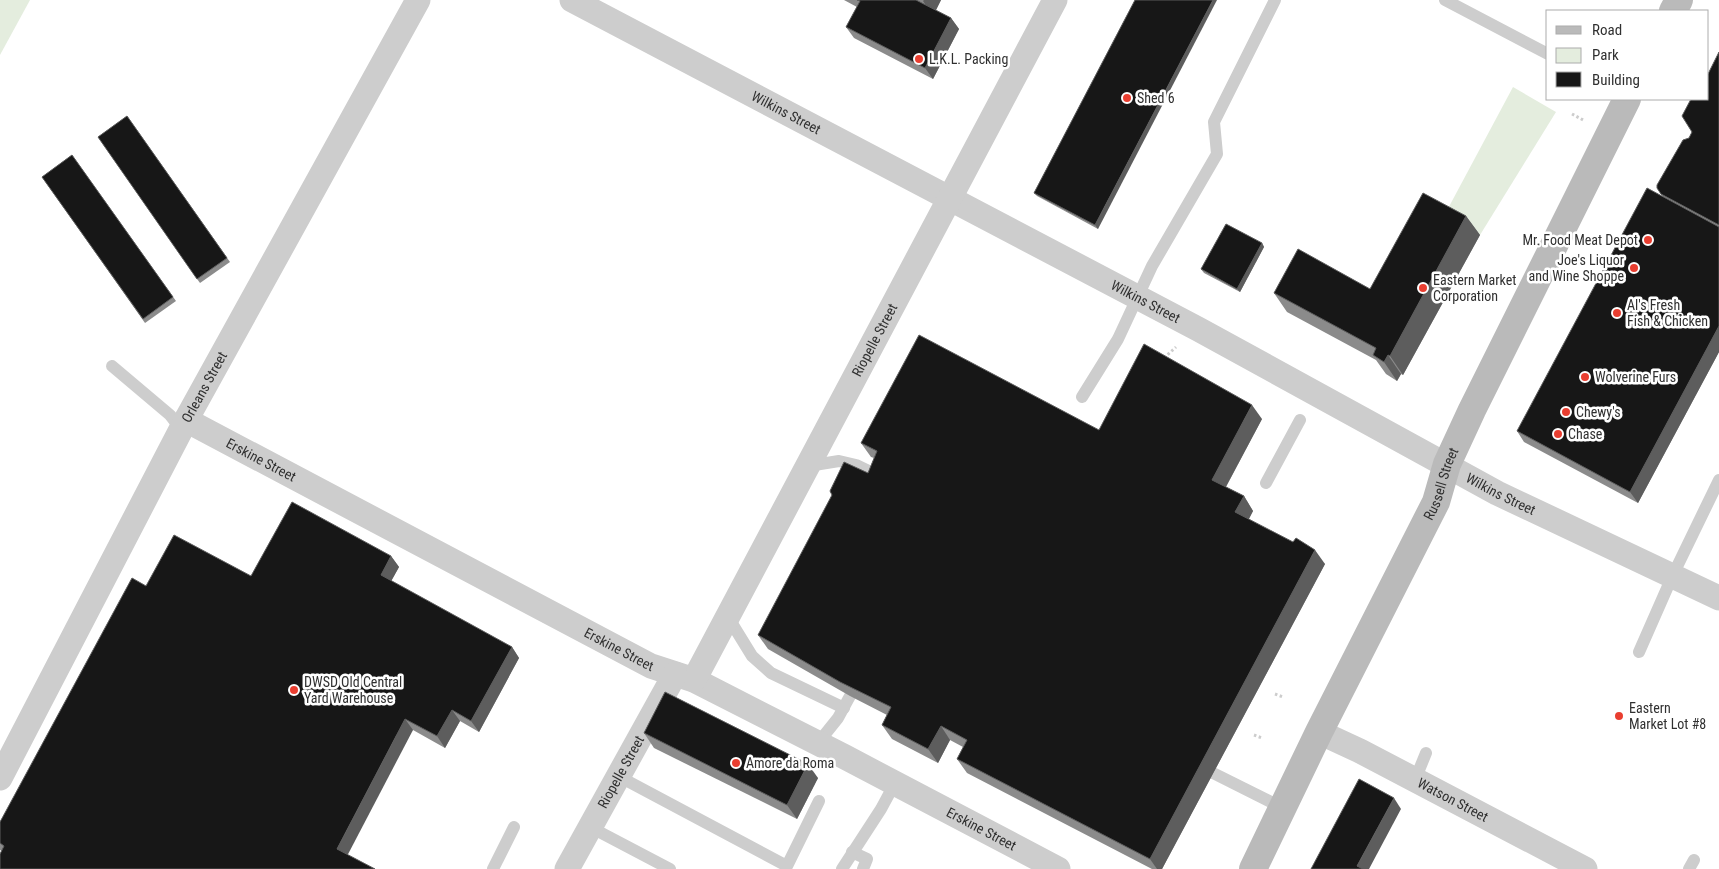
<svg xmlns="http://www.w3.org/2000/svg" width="1719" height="869" font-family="'Roboto Condensed',sans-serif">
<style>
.green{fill:#e4edde}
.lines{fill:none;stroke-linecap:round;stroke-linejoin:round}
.path{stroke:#cdcdcd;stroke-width:3;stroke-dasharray:2.5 2.5;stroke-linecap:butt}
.lane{stroke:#cdcdcd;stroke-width:12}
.street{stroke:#cdcdcd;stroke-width:25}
.secondary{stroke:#bababa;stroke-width:28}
.wall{fill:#8b8b8b}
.shaded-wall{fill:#5d5d5d}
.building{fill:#171717;stroke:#5d5d5d}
.poi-dot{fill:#e93e30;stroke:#fff;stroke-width:2}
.labels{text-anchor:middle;stroke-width:5;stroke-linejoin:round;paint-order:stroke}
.poi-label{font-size:14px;fill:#303030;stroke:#fff;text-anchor:start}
.street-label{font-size:14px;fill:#303030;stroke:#fff}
</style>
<rect width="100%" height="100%" fill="#fff"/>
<g class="green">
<polygon points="0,0 30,0 0,55"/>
<polygon points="1513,87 1556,112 1480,235 1444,216"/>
</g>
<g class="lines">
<g class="path">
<polyline points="1572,114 1585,121"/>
<polyline points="1164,358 1176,347"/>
<polyline points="1275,694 1283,697"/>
<polyline points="1254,735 1262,738"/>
</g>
<g class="lane">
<polyline points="1445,0 1548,54"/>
<polyline points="112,366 170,415 181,429"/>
<polyline points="1082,397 1118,339 1152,266 1217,154 1214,122 1275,0"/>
<polyline points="808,466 839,461 856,465 881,477"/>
<polyline points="1266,483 1300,420"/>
<polyline points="728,617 752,656 771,673 844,708"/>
<polyline points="1639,652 1672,577 1719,480"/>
<polyline points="818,743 838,718 850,696"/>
<polyline points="1213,773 1283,808"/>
<polyline points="618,776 787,866 819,801"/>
<polyline points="1415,780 1426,753"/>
<polyline points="590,827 670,869"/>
<polyline points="852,852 867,859 863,869"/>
<polyline points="493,869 514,827"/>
<polyline points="842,869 881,809 895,783"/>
<polyline points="1689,869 1694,860"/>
</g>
<g class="street">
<path id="s1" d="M 572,0 L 1198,329 L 1497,493 L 1719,598"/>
<path id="s2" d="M 186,420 L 651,666 L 694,680 L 845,757 L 1058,869"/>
<path id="s3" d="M 694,680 L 1055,0"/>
<path id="s4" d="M 1319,732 L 1360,751 L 1585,869"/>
<path id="s5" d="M 0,778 L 186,420 L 418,0"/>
<path id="s6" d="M 567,869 L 675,674"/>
</g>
<g class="secondary">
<polyline points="1673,11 1679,0"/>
<path id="s7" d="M 1253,869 L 1319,732 L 1436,502 L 1447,464 L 1472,410 L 1627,99"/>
</g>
</g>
<g class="wall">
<polygon points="844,0 941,0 936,10 951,18 959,29 933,79 854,38 846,27 857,7"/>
<polygon points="1135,0 1098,229 1037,196 1034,193"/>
<polygon points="1719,52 1719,352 1638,503 1524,442 1517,431 1663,197 1657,188 1689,138 1708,99"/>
<polygon points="127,116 230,262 200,283 98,137"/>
<polygon points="72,155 176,301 145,323 42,177"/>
<polygon points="1466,216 1480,235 1403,375 1401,374 1397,381 1386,374 1376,360 1287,312 1274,293 1370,289"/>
<polygon points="1262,243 1264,247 1240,292 1204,273 1201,269"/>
<polygon points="1262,419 1226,487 1244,496 1253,511 1249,519 1325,564 1162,869 1152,869 967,773 957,759 963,747 950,740 938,763 892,739 882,725 887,715 850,696 768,649 758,635 868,473 874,458 871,457 861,443 1099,430"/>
<polygon points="391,556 399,567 391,581 512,647 519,658 479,732 460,721 445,748 413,730 2,851 0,850 0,822 146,586 251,576"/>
<polygon points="644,733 818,778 797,819 654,748"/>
</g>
<g class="shaded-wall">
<polygon points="924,0 941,0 933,16 923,1"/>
<polygon points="1213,0 1217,0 1098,229 1095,225"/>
<polygon points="951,18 959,29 933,79 925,68"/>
<polygon points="1466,216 1480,235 1403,375 1390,356"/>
<polygon points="1262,243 1264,247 1240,292 1237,289"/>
<polygon points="1719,326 1719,352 1638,503 1630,492"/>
<polygon points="1388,355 1401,374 1397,381 1384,362"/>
<polygon points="1252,405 1262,419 1222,494 1212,480"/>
<polygon points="1244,496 1253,511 1245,526 1235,512"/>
<polygon points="1315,550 1325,564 1162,869 1157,869 1150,859"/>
<polygon points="391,556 399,567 388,587 381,575"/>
<polygon points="512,647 519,658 479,732 471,721"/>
<polygon points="452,710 460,721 445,748 437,736"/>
<polygon points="405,719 413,730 345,860 337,849"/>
<polygon points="941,726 950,740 938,763 928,749"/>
<polygon points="808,764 818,778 797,819 787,805"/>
<polygon points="1394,798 1401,809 1369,869 1360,869 1357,866"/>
</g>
<g class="building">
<polygon points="857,0 916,0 951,18 925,68 846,27 860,1"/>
<polygon points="1135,0 1213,0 1095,225 1034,193"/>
<polygon points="1719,52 1719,225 1661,194 1657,188 1657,185 1683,140 1689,138 1692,132 1682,116 1691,99 1708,99 1708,74"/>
<polygon points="127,116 227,258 197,279 98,137"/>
<polygon points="72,155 173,297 143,319 42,177"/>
<polygon points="1647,188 1719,227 1719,326 1630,492 1517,431"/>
<polygon points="1423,193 1466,216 1390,356 1388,355 1384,362 1373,355 1376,348 1274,293 1298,249 1370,289"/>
<polygon points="1226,224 1262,243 1237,289 1201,269"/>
<polygon points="919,335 1099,430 1144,344 1252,405 1212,480 1244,496 1235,512 1293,542 1296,538 1315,550 1150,859 957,759 967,740 941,726 928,749 882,725 891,707 840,682 758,635 832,495 830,491 844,462 868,473 877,451 861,443"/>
<polygon points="292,502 391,556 381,575 512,647 471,721 452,710 437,736 405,719 337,849 375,869 0,869 0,854 4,846 0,843 0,822 132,578 146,586 174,535 251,576"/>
<polygon points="665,692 808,764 787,805 644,733"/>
<polygon points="1359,779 1394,798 1357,866 1363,869 1311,869"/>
</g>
<g class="poi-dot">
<circle cx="919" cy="59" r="5"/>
<circle cx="1127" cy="98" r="5"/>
<circle cx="1648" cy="240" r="5"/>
<circle cx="1634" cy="268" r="5"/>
<circle cx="1423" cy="288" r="5"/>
<circle cx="1617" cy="313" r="5"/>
<circle cx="1585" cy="377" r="5"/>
<circle cx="1566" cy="412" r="5"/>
<circle cx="1558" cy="434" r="5"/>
<circle cx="294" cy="690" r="5"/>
<circle cx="1619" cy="716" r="5"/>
<circle cx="736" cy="763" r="5"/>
</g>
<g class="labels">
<g class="poi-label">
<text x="929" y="64">L.K.L. Packing</text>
<text x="1137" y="103">Shed 6</text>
<text x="1638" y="245" text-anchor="end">Mr. Food Meat Depot</text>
<text x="1624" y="265" text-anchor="end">Joe's Liquor<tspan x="1624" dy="16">and Wine Shoppe</tspan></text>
<text x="1433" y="285">Eastern Market<tspan x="1433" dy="16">Corporation</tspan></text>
<text x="1627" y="310">Al's Fresh<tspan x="1627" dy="16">Fish &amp; Chicken</tspan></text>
<text x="1595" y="382">Wolverine Furs</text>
<text x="1576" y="417">Chewy's</text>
<text x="1568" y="439">Chase</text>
<text x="304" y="687">DWSD Old Central<tspan x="304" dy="16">Yard Warehouse</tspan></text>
<text x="1629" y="713">Eastern<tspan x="1629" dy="16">Market Lot #8</tspan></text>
<text x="746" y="768">Amore da Roma</text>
</g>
<g class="street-label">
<text dy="5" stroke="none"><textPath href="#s1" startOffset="242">Wilkins Street</textPath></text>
<text dy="5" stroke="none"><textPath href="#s1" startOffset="648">Wilkins Street</textPath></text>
<text dy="5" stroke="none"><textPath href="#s3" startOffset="385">Riopelle Street</textPath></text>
<text dy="5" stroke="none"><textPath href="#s5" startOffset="441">Orleans Street</textPath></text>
<text dy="5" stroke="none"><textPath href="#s2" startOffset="85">Erskine Street</textPath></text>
<text dy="5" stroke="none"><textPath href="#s7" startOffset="429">Russell Street</textPath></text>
<text dy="5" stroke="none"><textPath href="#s1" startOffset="1052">Wilkins Street</textPath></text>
<text dy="5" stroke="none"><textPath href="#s2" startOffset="490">Erskine Street</textPath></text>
<text dy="5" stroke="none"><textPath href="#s6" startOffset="111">Riopelle Street</textPath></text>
<text dy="5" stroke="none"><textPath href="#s4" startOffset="150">Watson Street</textPath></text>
<text dy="5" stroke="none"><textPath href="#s2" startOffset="895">Erskine Street</textPath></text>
</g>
</g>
<rect x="1546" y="10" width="162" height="90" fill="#ffffff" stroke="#acacac"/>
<rect x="1556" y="26" width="25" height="8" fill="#bababa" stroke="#acacac"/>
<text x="1592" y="35" font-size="15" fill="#303030">Road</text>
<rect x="1556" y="48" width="25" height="15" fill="#e4edde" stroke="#acacac"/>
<text x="1592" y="60" font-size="15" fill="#303030">Park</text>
<rect x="1556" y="72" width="25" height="15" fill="#171717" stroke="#acacac"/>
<text x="1592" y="85" font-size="15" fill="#303030">Building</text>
</svg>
